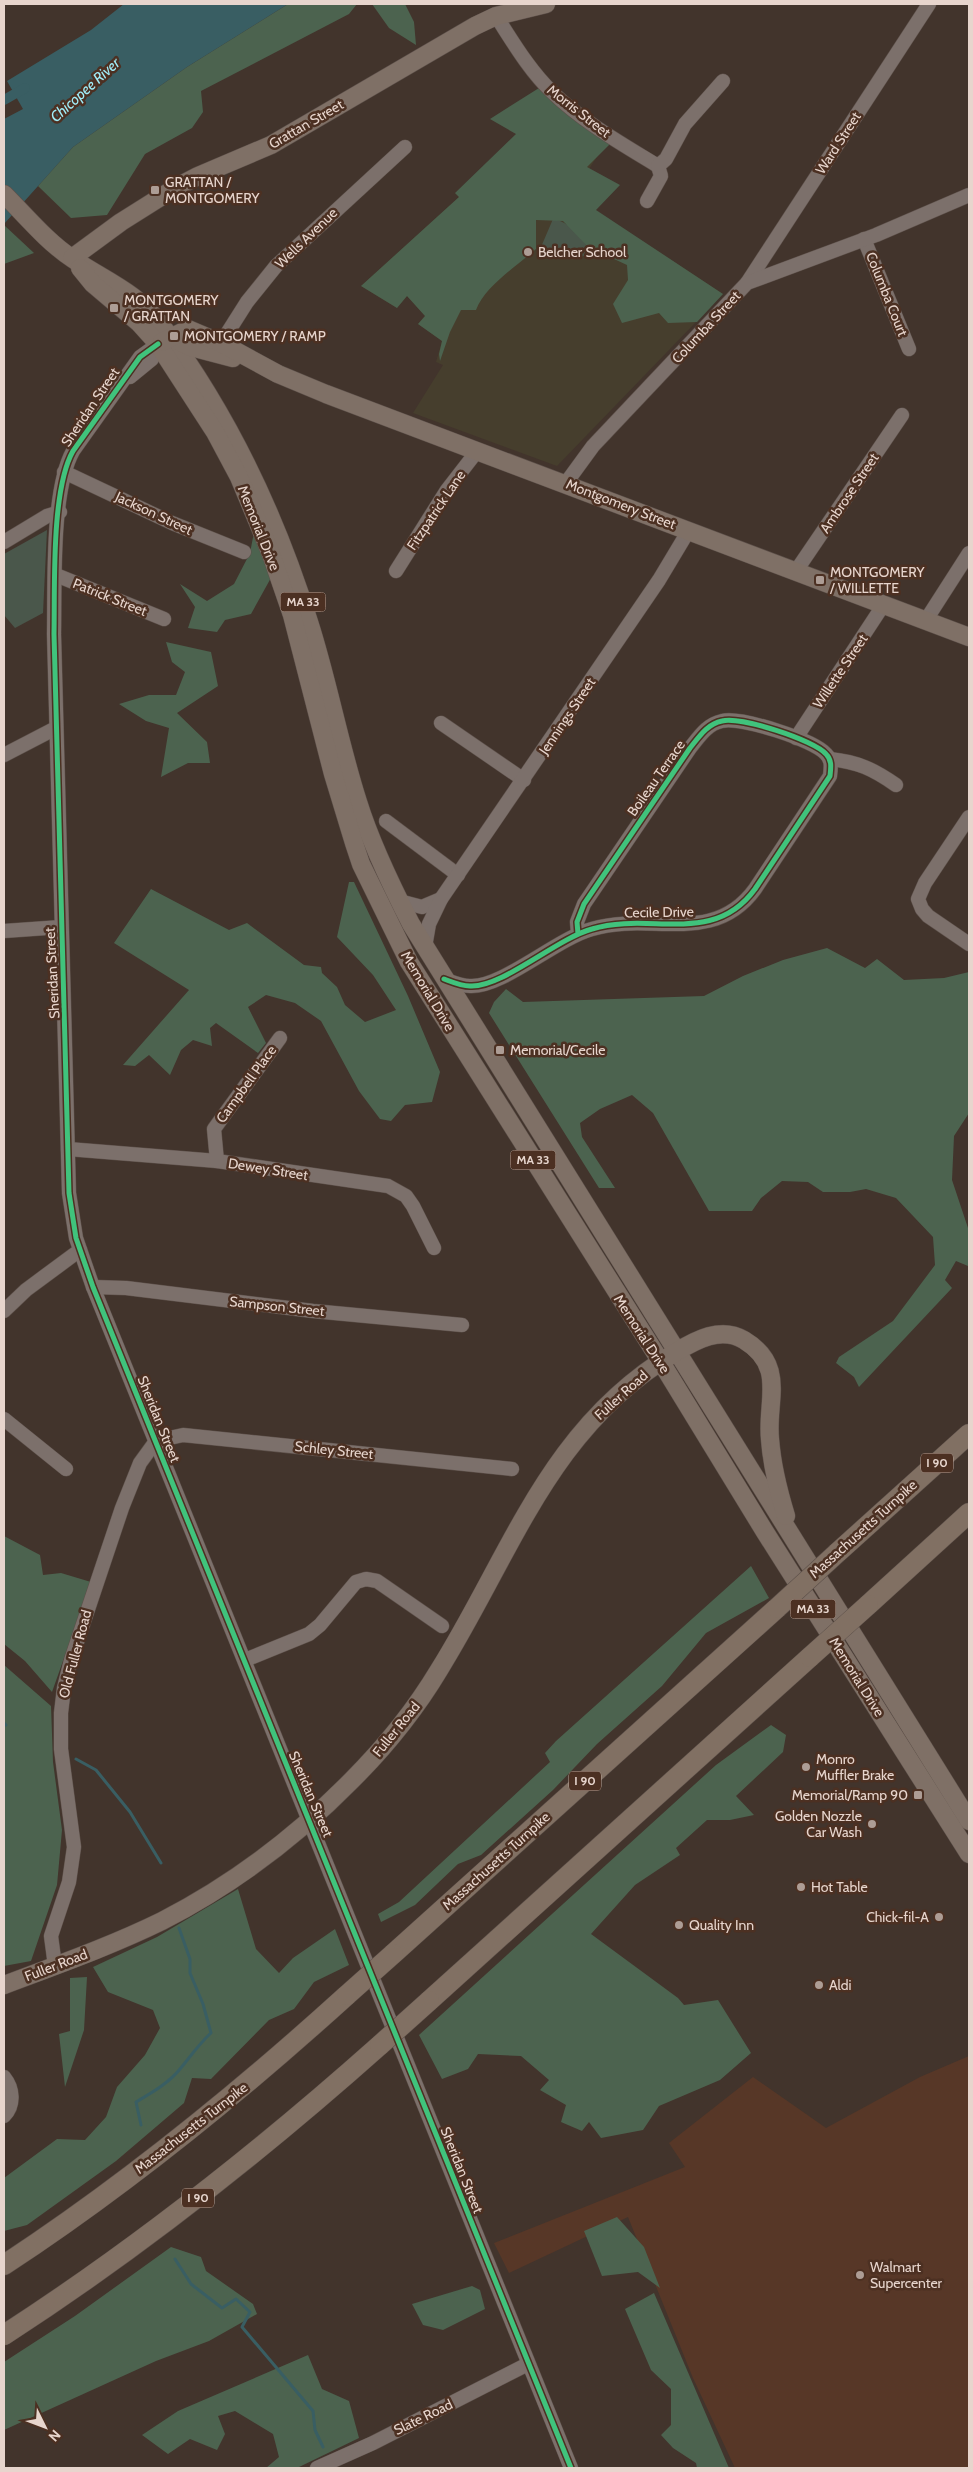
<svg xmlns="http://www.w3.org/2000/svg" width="973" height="2472" font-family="Cabin,sans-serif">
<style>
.built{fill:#573727}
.education{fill:#463e2d}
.green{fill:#4a574b}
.forest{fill:#4c634f}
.water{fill:#395e63}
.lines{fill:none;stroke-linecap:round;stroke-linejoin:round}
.stream{stroke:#395e63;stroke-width:3}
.canal{stroke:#395e63;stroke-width:10}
.minor-casing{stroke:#5d504a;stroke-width:15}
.major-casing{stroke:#5d504a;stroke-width:19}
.highway-casing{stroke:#5d504a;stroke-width:21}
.minor{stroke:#7c706b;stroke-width:14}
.major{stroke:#7f7066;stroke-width:18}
.highway{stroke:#817063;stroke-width:20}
.highway-bridge-casing{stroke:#5d504a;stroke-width:21;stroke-linecap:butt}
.highway-bridge{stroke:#817063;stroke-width:20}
.cycleway-casing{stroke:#4c3022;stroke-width:8}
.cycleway{stroke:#40c37c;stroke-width:5}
.poi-dot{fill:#ad9d95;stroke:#4c3022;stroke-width:2}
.labels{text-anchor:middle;stroke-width:5;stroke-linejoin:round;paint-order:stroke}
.shield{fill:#4c3022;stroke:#b8a49a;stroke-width:1}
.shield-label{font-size:12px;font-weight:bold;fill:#e7d5cd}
.street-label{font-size:14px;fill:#e7d5cd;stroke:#4c3022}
.poi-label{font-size:14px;fill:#e7d5cd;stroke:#4c3022;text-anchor:start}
.water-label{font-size:15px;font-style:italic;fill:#a0eef9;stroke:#4c3022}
</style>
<rect width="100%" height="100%" fill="#42342c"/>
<polygon class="built" points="969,2056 969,2468 735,2468 693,2378 628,2217 509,2273 494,2243 685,2167 669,2143 753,2077 826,2128 920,2077"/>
<polygon class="education" points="606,143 572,195 723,294 557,466 413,413 443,365 436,362 442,341 418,324 425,316 407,296 397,308 361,286 459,197 455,193"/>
<g class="green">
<path d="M 553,219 C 570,222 578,235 588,247 L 584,256 L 574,259 L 541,247 Z"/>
<polygon points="47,530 43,613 15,628 4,615 4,554"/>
</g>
<g class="forest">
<polygon points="288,4 357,4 349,14 201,91 203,112 192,128 145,154 107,215 71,218 38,186 73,147 187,67"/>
<polygon points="372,4 405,4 414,22 416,45 389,28"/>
<path d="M 539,88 L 611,143 L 587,167 L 620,185 L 596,210 L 723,294 L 697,322 L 668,323 L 659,313 L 622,323 L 613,304 L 628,280 L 627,265 L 588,247 L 563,221 L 536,220 L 536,249 C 517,266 485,286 476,310 L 461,310 L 450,332 L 440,361 L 439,354 L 442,341 L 418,324 L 425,316 L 407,296 L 397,308 L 361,286 L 459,197 L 455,193 L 516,134 L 490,119 Z"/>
<polygon points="4,225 34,253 4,264"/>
<polygon points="255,527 272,576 251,614 225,620 217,632 188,628 195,607 180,584 207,601 234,584 250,553"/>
<polygon points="166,642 211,652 218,686 177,713 207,742 210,763 188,763 161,777 169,728 146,721 119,704 149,695 176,695 185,672 172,662"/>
<polygon points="349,882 354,882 408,996 440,1072 432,1102 405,1105 391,1121 380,1119 359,1091 321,1021 295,1003 266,995 248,1007 266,1043 258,1053 216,1023 210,1028 212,1046 193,1040 181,1050 170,1075 149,1055 135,1066 123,1065 189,990 114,943 151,889 229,930 247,923 304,965 321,967 322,973 337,987 345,1005 365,1022 396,1010 373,975 337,937"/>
<polygon points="827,948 865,968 877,959 904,980 944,978 969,972 969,1113 954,1136 952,1180 969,1231 969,1269 968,1266 956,1261 945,1280 952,1288 859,1387 854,1377 836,1363 839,1357 893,1321 935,1265 933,1237 896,1198 866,1189 850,1192 823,1192 808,1182 782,1181 761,1198 752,1211 709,1211 653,1113 632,1095 600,1109 580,1123 582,1137 615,1188 599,1188 489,1013 494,1002 506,989 523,1002 704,996 743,976 783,960"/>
<polygon points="4,1536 40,1555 43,1575 61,1573 91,1582 52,1692 25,1661 4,1644"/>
<polygon points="751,1566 769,1598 706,1633 662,1686 597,1744 553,1790 481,1855 458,1864 415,1905 381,1922 378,1914 399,1902 550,1762 545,1753 556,1741"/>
<polygon points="4,1665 51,1706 53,1762 62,1830 57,1885 31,1961 4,1966"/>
<polygon points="771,1725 786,1735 783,1752 736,1796 754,1815 730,1820 707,1820 676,1848 680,1855 635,1885 591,1934 678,1998 684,2005 718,2000 751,2053 720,2080 659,2106 643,2130 601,2138 589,2122 582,2131 561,2122 566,2105 540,2090 549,2080 521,2056 478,2054 468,2069 442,2079 419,2035 716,1765"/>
<polygon points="238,1889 256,1949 279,1973 293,1958 335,1929 349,1965 314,1982 294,2009 269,2020 211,2079 192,2078 184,2103 116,2161 27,2225 4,2231 4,2178 57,2139 85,2140 106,2117 117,2087 145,2055 160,2028 153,2010 108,1992 93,1967 157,1937"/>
<polygon points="87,1977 84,2030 65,2087 59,2034 70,2031 70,1978"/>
<polygon points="617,2217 644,2247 660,2288 638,2272 602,2276 584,2231"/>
<polygon points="171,2247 201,2257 206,2271 253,2304 257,2314 209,2341 156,2361 4,2430 4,2362 75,2316"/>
<polygon points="472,2286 480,2290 485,2309 443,2330 423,2325 412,2304"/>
<polygon points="654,2293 729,2468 697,2468 696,2463 673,2448 661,2435 671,2425 671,2389 651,2370 625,2309"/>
<polygon points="308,2355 322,2389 349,2401 359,2438 297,2468 266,2468 279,2457 273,2434 235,2411 218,2416 225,2434 217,2450 190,2439 168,2454 142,2435 178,2411"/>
</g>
<polygon class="water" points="124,4 288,4 187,67 73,147 4,224 4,119 23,109 7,81 91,30"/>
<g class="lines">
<g class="stream">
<polyline points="4,1723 6,1725"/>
<polyline points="76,1759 96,1770 130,1812 161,1863"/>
<path d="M 141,2125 L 136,2102 C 151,2093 169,2083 180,2069 C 190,2057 199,2044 211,2033 L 203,2004 L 190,1973 L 190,1959 L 179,1928"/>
<polyline points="175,2259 191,2284 222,2308 236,2299 250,2312 242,2327 313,2411 315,2430 323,2447"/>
</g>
<polyline class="canal" points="4,100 25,88"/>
<g class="minor-casing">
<g id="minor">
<path d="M 496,16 C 513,42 529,70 552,92 C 583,122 622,144 658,166"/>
<polyline points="647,201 661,176 658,166 666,159 685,124 723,81"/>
<polyline points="864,239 909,349"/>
<polyline points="747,283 929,4"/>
<polyline points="221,343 247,302 276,266 405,147"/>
<path d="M 158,344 L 140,357 L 73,451 C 51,490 55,587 54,634 L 69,1193 L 76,1238 L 93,1287 L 571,2468"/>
<polyline points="130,377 152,359 158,344"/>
<polyline points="64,472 172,523 244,552"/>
<polyline points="566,483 593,446 747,283 876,235 969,195"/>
<polyline points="4,542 47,516 60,512"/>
<polyline points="396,571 447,490 478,450"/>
<polyline points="796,571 902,415"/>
<polyline points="56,575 164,619"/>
<polyline points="926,620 969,553"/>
<polyline points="441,723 524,780"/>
<polyline points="796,738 884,604"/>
<polyline points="4,755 56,728"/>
<path d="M 830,759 C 858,762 873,769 896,785"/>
<polyline points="969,817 925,883 918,899 922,909 928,916 969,944"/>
<polyline points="386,821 458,875"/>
<polyline points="399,901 422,907 441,899"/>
<polyline points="4,931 61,927"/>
<polyline points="425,947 429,924 441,899 659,580 689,530"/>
<path d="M 444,979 C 452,982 461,986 470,986 C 502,988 556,939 592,929 C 650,911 713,947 755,889 L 830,776 C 831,767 832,760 826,754 C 814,740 740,716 722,721 C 707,724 699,737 690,748 L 584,904 L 577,922 L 578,934"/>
<polyline points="68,1149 217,1161 388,1186 406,1196 413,1206 434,1248"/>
<polyline points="217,1161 214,1129 280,1038"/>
<polyline points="93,1287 126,1288 313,1311 462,1325"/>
<polyline points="4,1311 26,1290 80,1250"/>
<polyline points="4,1419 66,1469"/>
<polyline points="245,1660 309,1634 320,1625 356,1582 366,1579 377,1581 442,1626"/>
<polyline points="55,1966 51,1936 69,1882 74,1847 61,1749 61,1713 64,1688 71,1660 122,1508 140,1463 156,1441 183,1435 512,1469"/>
<path d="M 4,2077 C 13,2088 15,2105 4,2116"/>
<polyline points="317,2468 373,2443 528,2364"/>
</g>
</g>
<g class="major-casing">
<g id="major">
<path d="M 4,194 C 26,216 47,242 73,259 C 104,280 140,294 162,326 C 229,416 276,516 309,622 C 328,681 339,743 358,802 C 371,844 391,885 411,924 L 969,1821"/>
<polyline points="72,258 121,222 175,188 198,176 271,145 475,26 496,16 546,4"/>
<polyline points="80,268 93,284 139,323 158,344 215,432 239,477 271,554 292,615 333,774 354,843 361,864 409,962 661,1362 765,1532 969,1854"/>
<polyline points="172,338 191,347 233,358"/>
<polyline points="162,342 188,329 221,343 278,374 326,394 969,637"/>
<path d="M 4,1985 C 57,1965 111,1946 162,1921 C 232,1885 297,1836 352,1780 C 385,1747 415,1710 439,1670 C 512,1553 549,1427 676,1352 C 696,1340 721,1326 744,1340 C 787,1366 766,1401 770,1439 C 772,1467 778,1490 786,1516"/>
</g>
</g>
<g class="highway-casing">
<g id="highway">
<polyline points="837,1553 969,1434"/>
<polyline points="868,1605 969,1513"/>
<polyline points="393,1954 777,1608"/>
<polyline points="429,2001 810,1657"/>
<path d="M 4,2265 C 126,2185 239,2093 347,1995"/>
<path d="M 4,2335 C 137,2249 261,2151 380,2045"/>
</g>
</g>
<use href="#minor" class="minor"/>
<use href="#major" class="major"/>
<use href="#highway" class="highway"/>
<g class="highway-bridge-casing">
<g id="highway-bridge">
<polyline points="777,1608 837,1553"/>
<polyline points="810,1657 868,1605"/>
<polyline points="347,1995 393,1954"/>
<polyline points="380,2045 429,2001"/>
</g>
</g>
<use href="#highway-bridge" class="highway-bridge"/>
<g class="cycleway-casing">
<g id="cycleway">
<path d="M 158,344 L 140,357 L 73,451 C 51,490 55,587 54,634 L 69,1193 L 76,1238 L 93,1287 L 571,2468"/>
<path d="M 444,979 C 452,982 461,986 470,986 C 502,988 556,939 592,929 C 650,911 713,947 755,889 L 830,776 C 831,767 832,760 826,754 C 814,740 740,716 722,721 C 707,724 699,737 690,748 L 584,904 L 577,922 L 578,934"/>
</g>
</g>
<use href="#cycleway" class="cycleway"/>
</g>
<g class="poi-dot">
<rect x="150" y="185" width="10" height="10" rx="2.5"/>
<circle cx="528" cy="252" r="5"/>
<rect x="109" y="303" width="10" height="10" rx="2.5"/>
<rect x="169" y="331" width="10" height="10" rx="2.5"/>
<rect x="815" y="575" width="10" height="10" rx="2.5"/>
<rect x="495" y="1045" width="10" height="10" rx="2.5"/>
<circle cx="806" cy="1767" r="5"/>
<rect x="913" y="1790" width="10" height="10" rx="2.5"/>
<circle cx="872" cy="1824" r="5"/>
<circle cx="801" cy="1887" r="5"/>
<circle cx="939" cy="1917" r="5"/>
<circle cx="679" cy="1925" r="5"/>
<circle cx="819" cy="1985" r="5"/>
<circle cx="860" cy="2275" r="5"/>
</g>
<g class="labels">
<g class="shield">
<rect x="280.5" y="592.5" width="45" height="19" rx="4"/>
<rect x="510.5" y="1150.5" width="45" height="19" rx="4"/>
<rect x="921" y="1453.5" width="32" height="19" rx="4"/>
<rect x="790.5" y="1599.5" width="45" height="19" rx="4"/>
<rect x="569" y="1771.5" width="32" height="19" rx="4"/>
<rect x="182" y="2188.5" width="32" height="19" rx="4"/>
</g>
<g class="shield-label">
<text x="303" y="606">MA 33</text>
<text x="533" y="1164">MA 33</text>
<text x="937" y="1467">I 90</text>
<text x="813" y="1613">MA 33</text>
<text x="585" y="1785">I 90</text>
<text x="198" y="2202">I 90</text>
</g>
<g class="street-label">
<text transform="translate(579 111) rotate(38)" y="5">Morris Street</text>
<text transform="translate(306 124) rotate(-30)" y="5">Grattan Street</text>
<text transform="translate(838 143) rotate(-57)" y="5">Ward Street</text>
<text transform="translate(306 238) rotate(-44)" y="5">Wells Avenue</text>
<text transform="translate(887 294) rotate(68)" y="5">Columba Court</text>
<text transform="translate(706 327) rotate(-47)" y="5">Columba Street</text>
<text transform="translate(90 407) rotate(-56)" y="5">Sheridan Street</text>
<text transform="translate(849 493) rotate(-56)" y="5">Ambrose Street</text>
<text transform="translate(621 504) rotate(21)" y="5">Montgomery Street</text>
<text transform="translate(436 510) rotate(-56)" y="5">Fitzpatrick Lane</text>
<text transform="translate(154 513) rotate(25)" y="5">Jackson Street</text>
<text transform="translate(259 528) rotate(68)" y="5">Memorial Drive</text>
<text transform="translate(110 597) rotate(22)" y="5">Patrick Street</text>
<text transform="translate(840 671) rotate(-56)" y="5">Willette Street</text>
<text transform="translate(567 716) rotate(-56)" y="5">Jennings Street</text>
<text transform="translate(656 778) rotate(-55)" y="5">Boileau Terrace</text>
<text transform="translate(659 912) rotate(-1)" y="5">Cecile Drive</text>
<text transform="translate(52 973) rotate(-93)" y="5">Sheridan Street</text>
<text transform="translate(428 991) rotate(59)" y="5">Memorial Drive</text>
<text transform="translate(246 1084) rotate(-54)" y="5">Campbell Place</text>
<text transform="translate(268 1169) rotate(9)" y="5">Dewey Street</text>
<text transform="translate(277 1306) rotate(6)" y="5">Sampson Street</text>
<text transform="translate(642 1334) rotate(57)" y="5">Memorial Drive</text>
<text transform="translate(621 1395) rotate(-42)" y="5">Fuller Road</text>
<text transform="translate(159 1419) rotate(68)" y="5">Sheridan Street</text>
<text transform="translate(334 1450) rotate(6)" y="5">Schley Street</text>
<text transform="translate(863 1529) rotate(-42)" y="5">Massachusetts Turnpike</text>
<text transform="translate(75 1654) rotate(-75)" y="5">Old Fuller Road</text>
<text transform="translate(857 1677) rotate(58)" y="5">Memorial Drive</text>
<text transform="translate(396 1729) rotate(-51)" y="5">Fuller Road</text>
<text transform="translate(311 1794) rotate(67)" y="5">Sheridan Street</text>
<text transform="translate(496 1861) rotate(-42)" y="5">Massachusetts Turnpike</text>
<text transform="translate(56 1965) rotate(-21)" y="5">Fuller Road</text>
<text transform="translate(191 2128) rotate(-38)" y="5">Massachusetts Turnpike</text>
<text transform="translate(462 2170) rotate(68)" y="5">Sheridan Street</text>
<text transform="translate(423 2417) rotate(-26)" y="5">Slate Road</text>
</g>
<g class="poi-label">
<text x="165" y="187">GRATTAN /<tspan x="165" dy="16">MONTGOMERY</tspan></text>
<text x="538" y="257">Belcher School</text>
<text x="124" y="305">MONTGOMERY<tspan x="124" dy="16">/ GRATTAN</tspan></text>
<text x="184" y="341">MONTGOMERY / RAMP</text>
<text x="830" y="577">MONTGOMERY<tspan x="830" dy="16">/ WILLETTE</tspan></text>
<text x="510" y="1055">Memorial/Cecile</text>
<text x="816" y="1764">Monro<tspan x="816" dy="16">Muffler Brake</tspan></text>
<text x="908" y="1800" text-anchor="end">Memorial/Ramp 90</text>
<text x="862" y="1821" text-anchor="end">Golden Nozzle<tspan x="862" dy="16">Car Wash</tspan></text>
<text x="811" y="1892">Hot Table</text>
<text x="929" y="1922" text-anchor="end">Chick-fil-A</text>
<text x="689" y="1930">Quality Inn</text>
<text x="829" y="1990">Aldi</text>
<text x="870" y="2272">Walmart<tspan x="870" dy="16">Supercenter</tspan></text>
</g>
<g class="water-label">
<text transform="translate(85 90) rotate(-42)" y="5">Chicopee River</text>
</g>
</g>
<rect width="973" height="2472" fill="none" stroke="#e7d5cd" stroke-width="10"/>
<g transform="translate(45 2427) rotate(132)" stroke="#4c3022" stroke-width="4" paint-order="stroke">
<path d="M0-4L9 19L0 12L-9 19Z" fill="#e7d5cd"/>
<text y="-8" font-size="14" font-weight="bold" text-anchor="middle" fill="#e7d5cd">N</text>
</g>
</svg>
